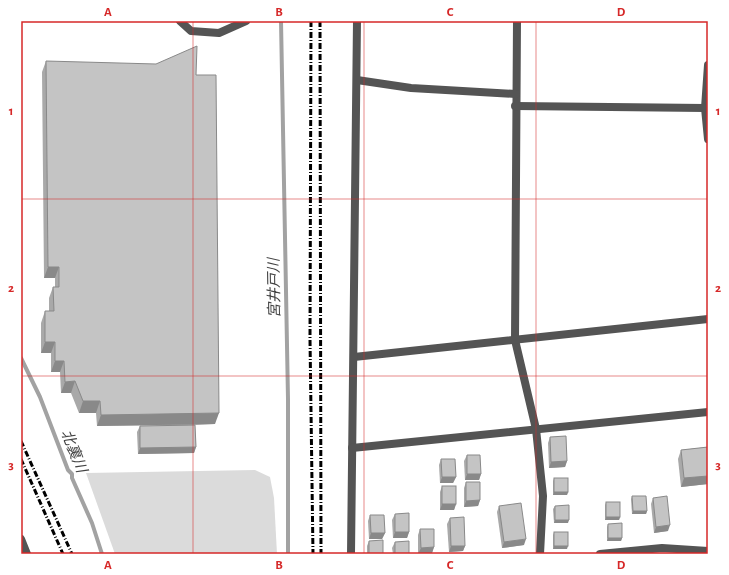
<svg xmlns="http://www.w3.org/2000/svg" width="729" height="575" font-family="'Alegreya Sans','Noto Sans JP',sans-serif">
<style>
.green{fill:#dbdbdb}
.lines{fill:none;stroke-linecap:round;stroke-linejoin:round}
.stream{stroke:#a2a2a2;stroke-width:4}
.service{stroke:#545454;stroke-width:8}
.minor{stroke:#545454;stroke-width:8}
.tertiary{stroke:#545454;stroke-width:8}
.rail{stroke:#000;stroke-width:3;stroke-dasharray:6 2 1 2;stroke-linecap:butt}
.wall{fill:#a9a9a9}
.shaded-wall{fill:#898989}
.building{fill:#c4c4c4;stroke:#898989}
.grid{fill:none;stroke:#d62828;stroke-width:1;stroke-opacity:0.55}
.labels{text-anchor:middle;stroke-width:3;stroke-linejoin:round;paint-order:stroke}
.water-label{font-size:15px;font-style:italic;fill:#434343;stroke:#fff}
.neatline{fill:none;stroke:#d62828;stroke-width:1.5}
.grid-label{font-size:13px;text-anchor:middle;font-weight:bold;fill:#d62828}
</style>
<rect width="100%" height="100%" fill="#fff"/>
<polygon class="green" points="255,470 270,477 274,498 277,554 115,554 86,473"/>
<g class="lines">
<g class="stream">
<polyline points="281,21 288,399 288,554"/>
<polyline points="21,358 40,397 68,470 72,474 72,478 92,523 102,554"/>
</g>
<polyline class="service" points="180,21 191,31 219,33 246,21"/>
<g class="minor">
<polyline points="517,21 515,340 536,429 543,496 540,554"/>
<polyline points="708,65 705,108 708,139"/>
<polyline points="357,80 411,88 516,94"/>
<polyline points="515,106 705,108"/>
<polyline points="354,357 708,319"/>
<polyline points="21,539 27,554"/>
<polyline points="351,554 357,21"/>
<polyline points="600,554 662,548 708,551"/>
</g>
<polyline class="tertiary" points="352,448 708,412"/>
<g class="rail">
<polyline points="311,21 310,339 313,554"/>
<polyline points="320,21 321,554"/>
<polyline points="21,441 72,554"/>
<polyline points="21,459 63,554"/>
</g>
</g>
<g class="wall">
<polygon points="46,61 196,75 215,424 195,425 196,447 194,453 138,454 137,432 140,426 184,425 97,426 96,413 79,413 71,393 61,393 60,372 51,372 51,353 41,353 41,323 45,311 49,311 49,298 53,287 55,287 55,278 44,278 42,72"/>
<polygon points="550,437 567,461 565,467 549,468 548,443"/>
<polygon points="708,447 708,484 681,487 678,459 681,450"/>
<polygon points="467,455 481,474 479,480 465,480 464,461"/>
<polygon points="441,459 456,477 453,483 440,483 439,465"/>
<polygon points="554,478 568,492 567,495 553,495 553,481"/>
<polygon points="466,482 480,500 478,506 464,507 464,488"/>
<polygon points="442,486 456,504 454,510 440,510 440,492"/>
<polygon points="632,496 647,511 646,514 632,514 631,499"/>
<polygon points="653,498 668,531 654,533 651,504"/>
<polygon points="606,502 620,517 619,520 605,520 605,505"/>
<polygon points="499,506 524,545 502,548 497,512"/>
<polygon points="555,506 568,523 554,523 553,509"/>
<polygon points="395,514 409,532 407,538 393,538 392,520"/>
<polygon points="370,515 385,533 382,539 369,539 368,521"/>
<polygon points="450,518 465,546 463,551 449,552 447,524"/>
<polygon points="608,524 622,538 621,541 607,541 607,527"/>
<polygon points="420,529 434,547 432,553 418,554 418,535"/>
<polygon points="554,532 567,549 553,549 553,535"/>
<polygon points="369,541 383,554 367,554 367,546"/>
<polygon points="395,542 409,554 393,554 392,548"/>
</g>
<g class="shaded-wall">
<polygon points="48,267 59,267 55,278 44,278"/>
<polygon points="45,342 55,342 51,353 41,353"/>
<polygon points="55,361 64,361 60,372 51,372"/>
<polygon points="75,381 71,393 61,393 65,382"/>
<polygon points="83,401 100,401 96,413 79,413"/>
<polygon points="219,413 215,424 97,426 101,415"/>
<polygon points="196,447 194,453 138,454 140,448"/>
<polygon points="567,461 565,467 549,468 551,462"/>
<polygon points="467,474 481,474 479,480 465,480"/>
<polygon points="708,476 708,484 681,487 684,478"/>
<polygon points="442,477 456,477 453,483 440,483"/>
<polygon points="554,492 568,492 567,495 553,495"/>
<polygon points="480,500 478,506 464,507 466,501"/>
<polygon points="442,504 456,504 454,510 440,510"/>
<polygon points="633,511 647,511 646,514 632,514"/>
<polygon points="606,517 620,517 619,520 605,520"/>
<polygon points="555,520 569,520 568,523 554,523"/>
<polygon points="670,525 668,531 654,533 656,527"/>
<polygon points="395,532 409,532 407,538 393,538"/>
<polygon points="371,533 385,533 382,539 369,539"/>
<polygon points="608,538 622,538 621,541 607,541"/>
<polygon points="526,539 524,545 502,548 504,542"/>
<polygon points="451,546 465,546 463,551 449,552"/>
<polygon points="554,546 568,546 567,549 553,549"/>
<polygon points="434,547 432,553 418,554 421,548"/>
</g>
<g class="building">
<polygon points="197,46 196,75 216,75 219,413 101,415 100,401 83,401 75,381 65,382 64,361 55,361 55,342 45,342 45,311 54,311 53,287 59,287 59,267 48,267 46,61 156,64"/>
<polygon points="195,425 196,447 140,448 140,426"/>
<polygon points="566,436 567,461 551,462 550,437"/>
<polygon points="708,447 708,476 684,478 681,450"/>
<polygon points="467,455 480,455 481,474 467,474"/>
<polygon points="441,459 455,459 456,477 442,477"/>
<rect x="554" y="478" width="14" height="14"/>
<polygon points="466,482 480,482 480,500 466,501"/>
<rect x="442" y="486" width="14" height="18"/>
<polygon points="632,496 646,496 647,511 633,511"/>
<polygon points="667,496 670,525 656,527 653,498"/>
<rect x="606" y="502" width="14" height="15"/>
<polygon points="521,503 526,539 504,542 499,506"/>
<polygon points="569,505 569,520 555,520 555,506"/>
<polygon points="409,513 409,532 395,532 395,514"/>
<polygon points="370,515 384,515 385,533 371,533"/>
<polygon points="464,517 465,546 451,546 450,518"/>
<polygon points="622,523 622,538 608,538 608,524"/>
<polygon points="420,529 434,529 434,547 421,548"/>
<rect x="554" y="532" width="14" height="14"/>
<polygon points="383,540 383,554 369,554 369,541"/>
<polygon points="409,541 409,554 395,554 395,542"/>
</g>
<path class="grid" d="M 193,21 L 193,554M 364,21 L 364,554M 536,21 L 536,554M 21,199 L 708,199M 21,376 L 708,376"/>
<g class="labels">
<g class="water-label">
<text transform="translate(274 288) rotate(-91)" y="5">宮井戸川</text>
<text transform="translate(74 451) rotate(68)" y="5">北裏川</text>
</g>
</g>
<rect width="729" height="575" fill="none" stroke="#ffffff" stroke-width="44"/>
<rect x="22" y="22" width="685" height="531" class="neatline"/>
<g class="grid-label">
<text x="108" y="16">A</text>
<text x="279" y="16">B</text>
<text x="450" y="16">C</text>
<text x="621" y="16">D</text>
<text x="11" y="115">1</text>
<text x="718" y="115">1</text>
<text x="11" y="292">2</text>
<text x="718" y="292">2</text>
<text x="11" y="469">3</text>
<text x="718" y="469">3</text>
<text x="108" y="569">A</text>
<text x="279" y="569">B</text>
<text x="450" y="569">C</text>
<text x="621" y="569">D</text>
</g>
</svg>
